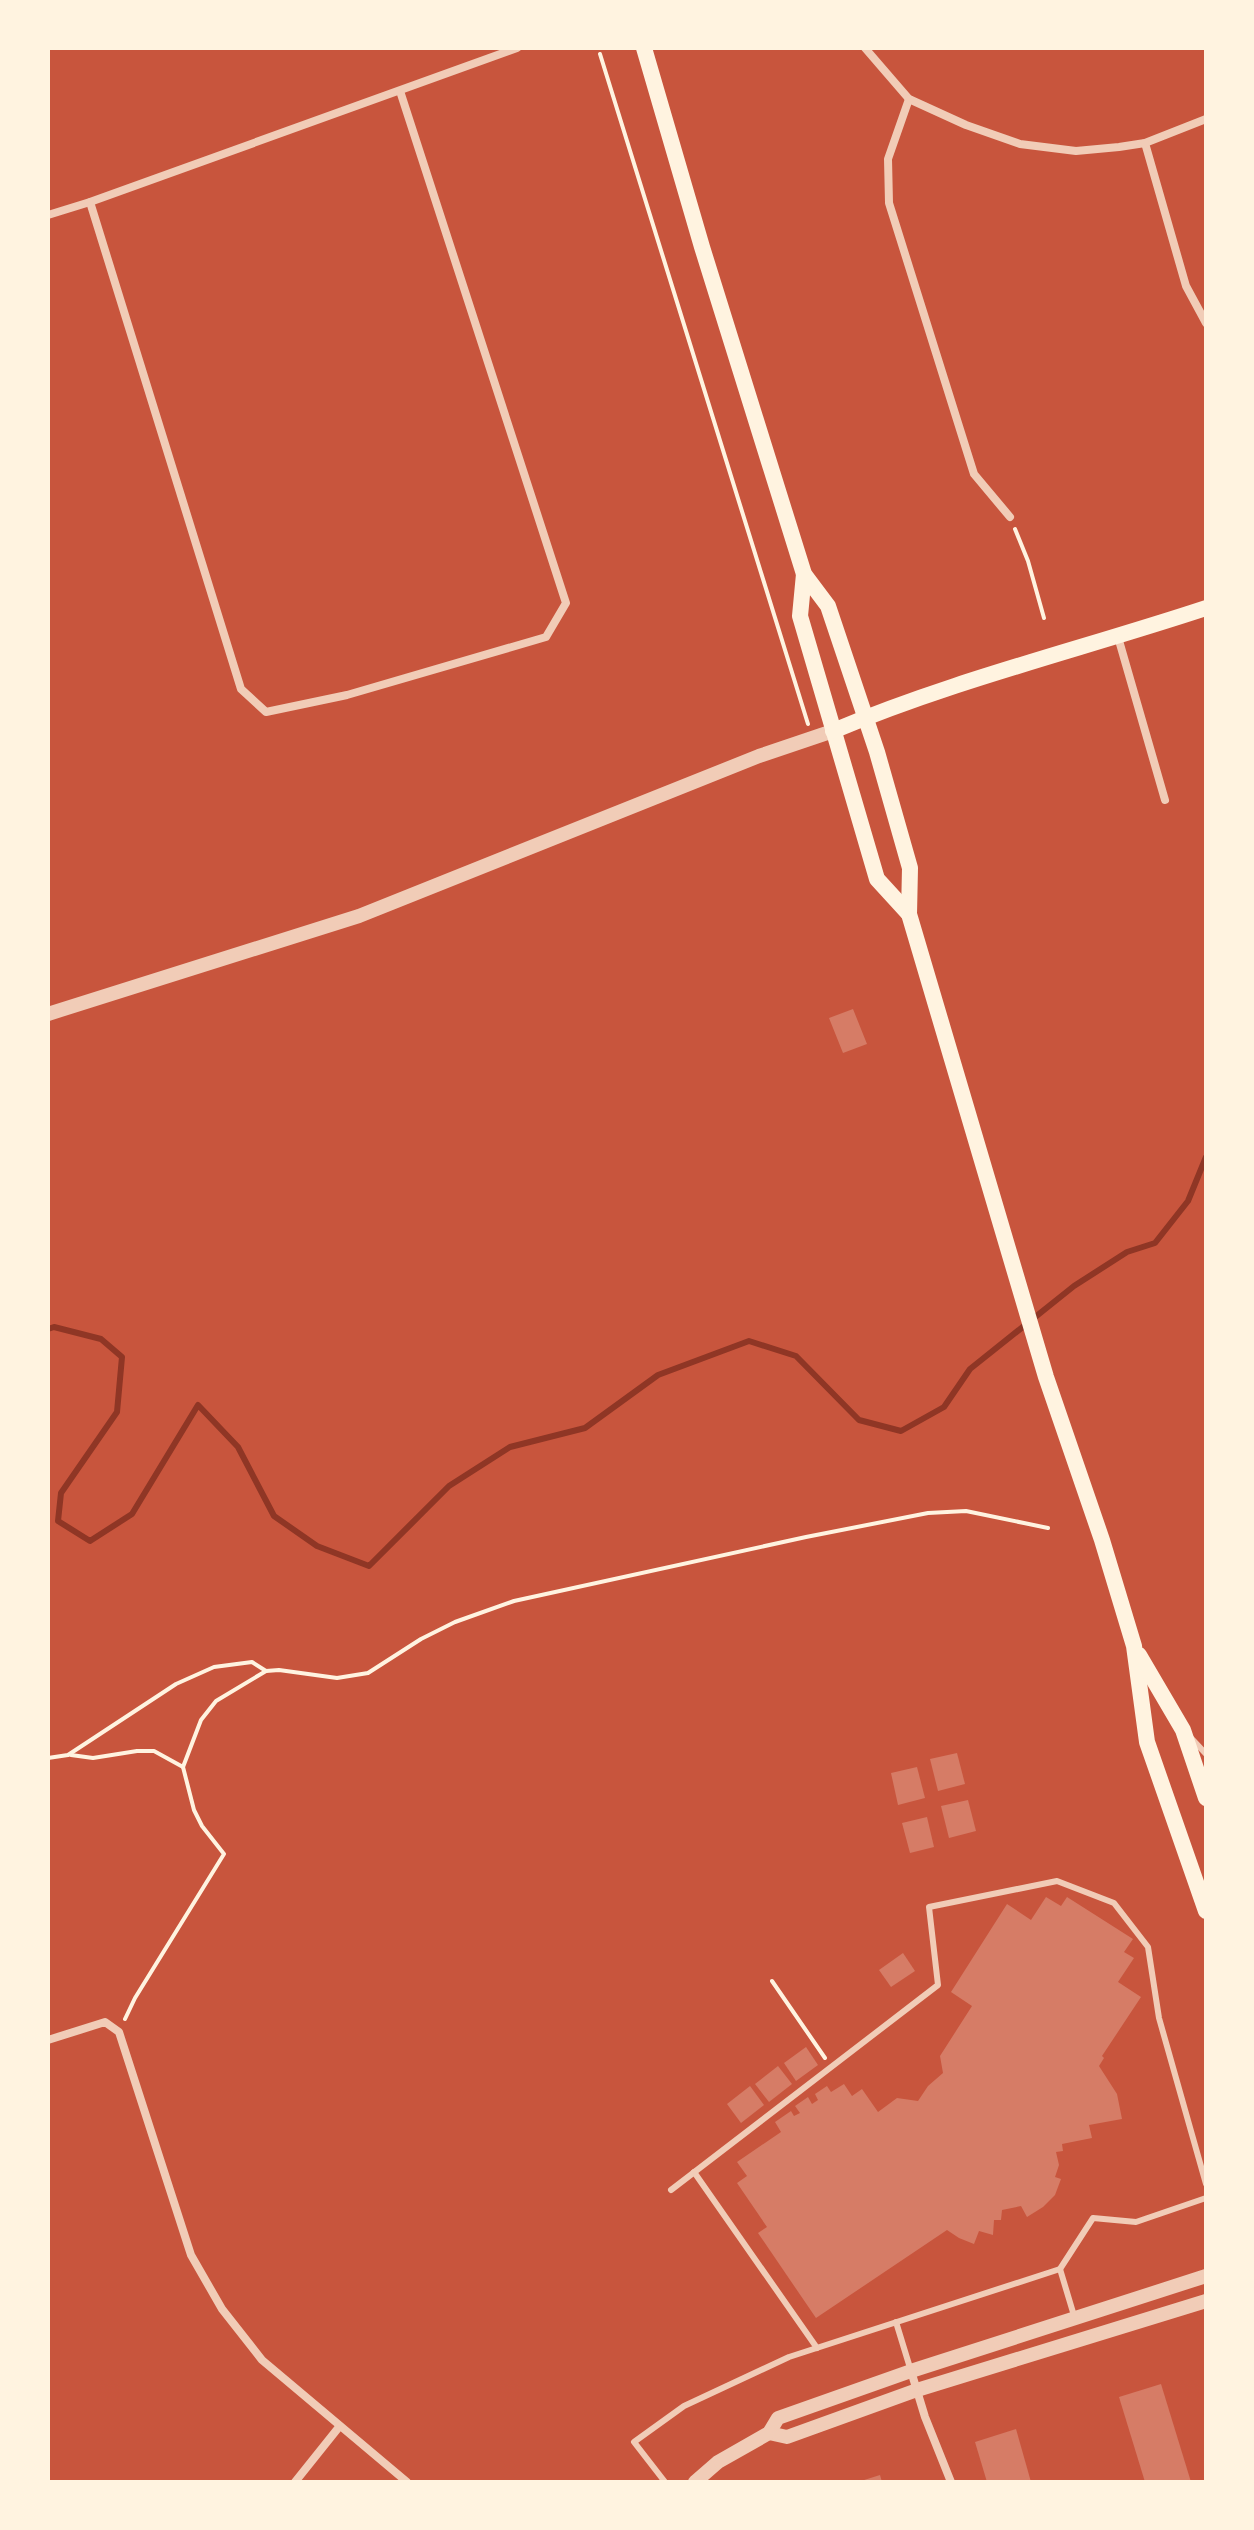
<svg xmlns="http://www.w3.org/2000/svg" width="1254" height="2530" font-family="'Noto Sans',sans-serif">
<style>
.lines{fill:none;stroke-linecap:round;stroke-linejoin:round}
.stream{stroke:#8f3625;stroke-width:6}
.building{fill:#d67c66}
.path{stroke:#fff3e0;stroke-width:4}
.service{stroke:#f1ccb7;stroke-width:6}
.minor{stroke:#f1ccb7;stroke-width:8}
.tertiary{stroke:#f1ccb7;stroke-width:14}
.secondary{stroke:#fff3e0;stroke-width:16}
</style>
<rect width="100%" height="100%" fill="#c8553d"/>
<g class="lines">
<polyline class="stream" points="48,1329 54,1327 101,1339 122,1357 117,1412 61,1493 58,1521 90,1541 132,1514 198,1405 238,1447 274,1516 317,1546 369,1566 449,1486 510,1447 585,1428 658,1375 749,1341 796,1356 859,1420 901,1431 944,1407 970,1369 1074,1286 1127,1252 1155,1243 1188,1201 1206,1157"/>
</g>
<g class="building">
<polygon points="853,1009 867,1044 843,1053 829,1018"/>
<polygon points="957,1753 965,1784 938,1791 930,1759"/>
<polygon points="917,1767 925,1798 898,1805 891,1773"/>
<polygon points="968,1800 976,1831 949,1838 941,1806"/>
<polygon points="927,1817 934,1847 910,1853 902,1823"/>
<polygon points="1046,1897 1061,1906 1067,1897 1133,1939 1124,1952 1134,1958 1118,1982 1141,1997 1102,2056 1104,2058 1099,2066 1117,2094 1122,2119 1089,2125 1092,2138 1062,2144 1063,2151 1056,2152 1059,2165 1055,2177 1061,2179 1055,2195 1043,2207 1027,2217 1021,2206 1002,2210 1001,2220 994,2220 993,2235 979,2231 974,2244 959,2238 947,2230 816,2318 758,2233 767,2227 737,2183 747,2176 737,2162 781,2132 775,2122 791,2111 794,2116 800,2113 795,2106 808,2097 812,2104 818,2100 815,2094 827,2086 831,2092 844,2084 852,2096 862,2089 878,2112 897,2098 918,2101 928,2086 943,2073 940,2056 972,2006 951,1992 1007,1904 1031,1920"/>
<polygon points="903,1953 915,1971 891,1987 879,1970"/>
<polygon points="806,2047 818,2065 796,2081 784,2063"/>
<polygon points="778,2066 792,2084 769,2102 755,2084"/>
<polygon points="750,2086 764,2105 741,2123 727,2104"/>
<polygon points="1161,2384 1191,2482 1145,2482 1119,2397"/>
<polygon points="1016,2429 1031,2482 987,2482 975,2442"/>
<polygon points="880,2475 882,2482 861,2482 861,2481"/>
</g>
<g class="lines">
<g class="path">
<polyline points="600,54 808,724"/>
<polyline points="1015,529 1028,561 1044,618"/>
<polyline points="71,1755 93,1758 137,1751 154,1751 183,1767 201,1720 216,1701 266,1671"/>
<polyline points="48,1758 68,1755 176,1684 214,1667 252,1662 266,1671 279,1670 337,1678 368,1673 421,1639 455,1622 514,1601 806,1537 928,1513 966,1511 1048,1528"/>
<polyline points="772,1981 825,2058"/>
<polyline points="125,2019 135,1998 224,1854 202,1826 194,1810 183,1767"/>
</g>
<g class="service">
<polyline points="1192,1739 1206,1754"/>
<polyline points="694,2172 817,2348"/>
<polyline points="671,2190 938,1985 929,1907 1057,1881 1114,1903 1148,1947 1159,2018 1206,2184"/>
<polyline points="1060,2269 1093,2218 1136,2222 1206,2198"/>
<polyline points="896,2322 911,2371"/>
<polyline points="665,2482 634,2442 684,2406 789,2357 1060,2269 1075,2319"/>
</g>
<g class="minor">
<polyline points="865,48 909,99 966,125 1020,144 1076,151 1119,147 1145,143 1206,119"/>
<polyline points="909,99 888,159 889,203 974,474 1010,517"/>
<polyline points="1145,143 1186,286 1206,323"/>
<polyline points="90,202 241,689 266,712 347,695 546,637 566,603 400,91"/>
<polyline points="48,215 90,202 517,48"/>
<polyline points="1118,637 1165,800"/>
<polyline points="48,2040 105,2022 119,2032 191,2255 222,2309 262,2360 407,2482"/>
<polyline points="911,2371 925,2417 951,2482"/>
<polyline points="295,2482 339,2427"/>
</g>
<g class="tertiary">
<polyline points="48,1014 359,916 759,756 833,731"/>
<polyline points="769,2433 787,2437 917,2390 1206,2301"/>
<polyline points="695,2482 718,2462 769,2433 778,2418 911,2371 1206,2276"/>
</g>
<g class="secondary">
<polyline points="644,48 702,247 804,574 828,606 877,752 910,868 909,914 1046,1377 1102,1540 1134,1646 1147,1742 1206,1911"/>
<polyline points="804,574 800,616 877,879 909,914"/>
<path d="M 833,731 C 954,680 1082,649 1206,608"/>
<polyline points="1139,1655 1183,1730 1206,1798"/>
</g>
</g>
<rect width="1254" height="2530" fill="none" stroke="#fff3e0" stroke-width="100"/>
</svg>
